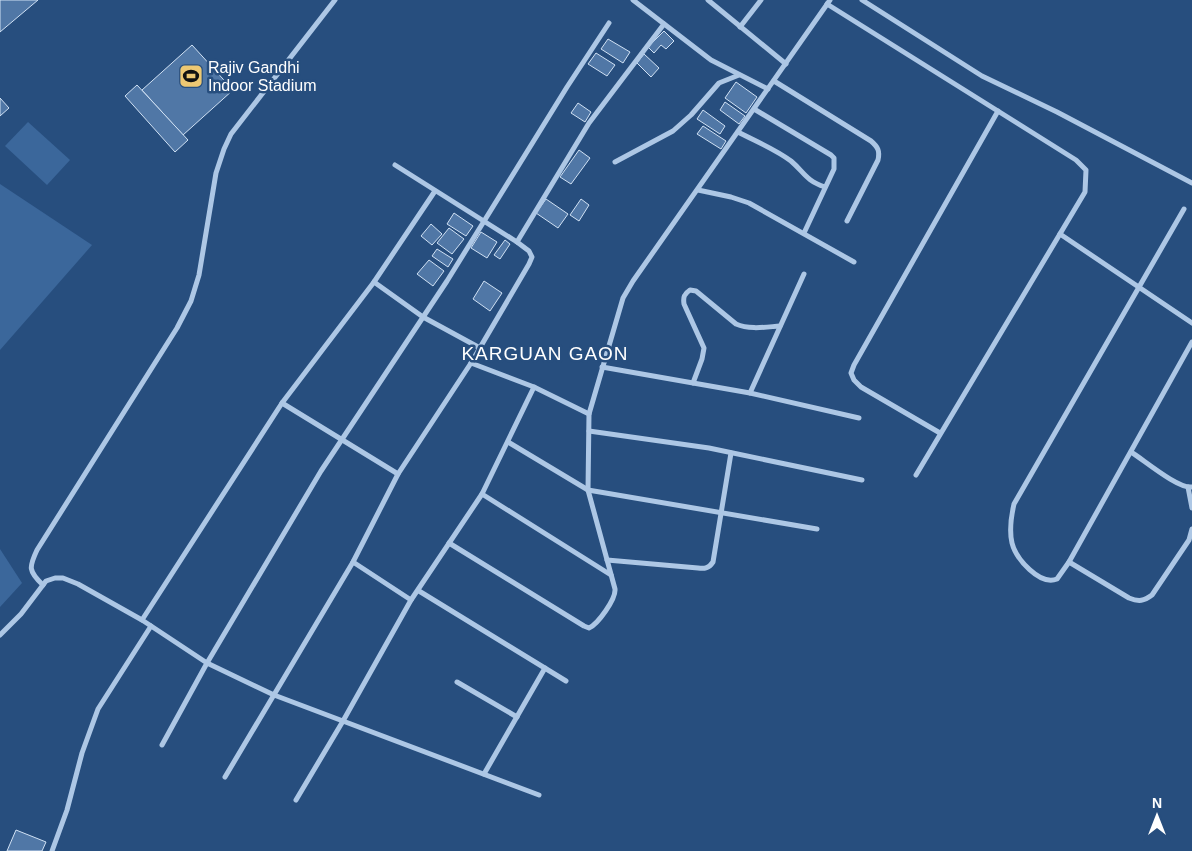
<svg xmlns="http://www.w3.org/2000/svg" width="1192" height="851" font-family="Helvetica,sans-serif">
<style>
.green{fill:#3b679b}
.building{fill:#5077a6;stroke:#d0e1f4}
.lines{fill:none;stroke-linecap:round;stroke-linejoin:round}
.street{stroke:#adc7e5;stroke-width:5}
.labels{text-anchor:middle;stroke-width:5;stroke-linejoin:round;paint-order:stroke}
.poi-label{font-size:16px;fill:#fff;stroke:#274e7e;text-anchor:start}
.quarter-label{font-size:19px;letter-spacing:1px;fill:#fff;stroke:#274e7e}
</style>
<rect width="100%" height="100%" fill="#274e7e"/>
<g class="green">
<polygon points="28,122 70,160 47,185 5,146"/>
<polygon points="0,184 92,245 0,350"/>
<polygon points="0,549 22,583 0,607"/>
</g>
<g class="building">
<polygon points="0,0 38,0 0,32"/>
<polygon points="664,31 674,41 666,49 661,45 654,53 648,47"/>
<polygon points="608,39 630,52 623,63 601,49"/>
<polygon points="192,45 233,90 183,135 142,90"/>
<polygon points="596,53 615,65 607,76 588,64"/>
<polygon points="644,54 659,68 651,77 637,63"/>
<polygon points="736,82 757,97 746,113 725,98"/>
<polygon points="137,85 188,140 175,152 125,96"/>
<polygon points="0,98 9,108 0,116"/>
<polygon points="725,102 745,116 739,124 720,110"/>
<polygon points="578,103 591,112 585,122 571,113"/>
<polygon points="703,110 725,126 720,134 697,119"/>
<polygon points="703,126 726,141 721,149 697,134"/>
<polygon points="579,150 590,158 571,184 560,177"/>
<polygon points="546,199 568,214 558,228 536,213"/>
<polygon points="581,199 589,205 579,221 570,215"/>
<polygon points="454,213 473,226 466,236 447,224"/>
<polygon points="431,224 442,234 432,245 421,236"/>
<polygon points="449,228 464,239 452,254 437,243"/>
<polygon points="481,232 497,242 487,258 471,248"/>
<polygon points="505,240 510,244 500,259 494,255"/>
<polygon points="437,249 453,259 448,267 432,256"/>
<polygon points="429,260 444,271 433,286 417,274"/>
<polygon points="484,281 502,293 490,311 473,299"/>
<polygon points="16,830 46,842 42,851 7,851"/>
</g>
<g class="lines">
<g class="street">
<polyline points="633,0 711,60 768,89"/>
<polyline points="708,0 786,64"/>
<polyline points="862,0 982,76 1057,112 1192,183"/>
<polyline points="827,4 1076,160 1086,170 1085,192 916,475"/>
<polyline points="740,27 761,0"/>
<path d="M 774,81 L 871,141 C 878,147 880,151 878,160 L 847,221"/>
<polyline points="754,109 831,155 834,158 834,169 804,233"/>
<path d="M 738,132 C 755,141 775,149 791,161 C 805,173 805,180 825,187"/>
<polyline points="615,162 673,131 691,115 719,83 739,75"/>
<polyline points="395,165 517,242"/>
<polyline points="698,190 731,197 749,203 854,262"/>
<path d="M 1184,209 L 1014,504 C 1011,517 1009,530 1012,543 C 1016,559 1040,586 1057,579 L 1069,562 L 1192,342"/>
<polyline points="1060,234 1192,323"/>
<polyline points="374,282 423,317 480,348"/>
<polyline points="471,363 529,264 532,257 529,251 517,242 589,123 664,24"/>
<polyline points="602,367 750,393 804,274"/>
<path d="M 693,383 L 702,359 L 704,348 L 684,304 C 683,297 684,294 690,290 L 696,291 L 736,324 C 750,330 766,327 780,326"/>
<polyline points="750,393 859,418"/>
<polyline points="282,403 398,474"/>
<polyline points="589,431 709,448 862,480"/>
<polyline points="940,433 861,387 854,380 851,373 854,365 998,111"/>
<polyline points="508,442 588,490 817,529"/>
<path d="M 1131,452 C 1144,460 1178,489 1192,487"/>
<polyline points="1188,487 1192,508"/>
<polyline points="482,494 611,575"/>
<path d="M 449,543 L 584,626 L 589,628 C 598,624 616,599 615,589 L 588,490 L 589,414 L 623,298 L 633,281 L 830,0"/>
<path d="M 607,560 L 698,568 C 705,569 709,568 713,562 L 731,453"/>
<polyline points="353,562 411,600"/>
<path d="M 1069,562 L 1129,598 C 1139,602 1144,601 1152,595 L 1189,540 L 1192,529"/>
<path d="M 43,585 C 28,571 29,567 37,550 L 177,328 L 191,301 L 199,275 L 216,173 L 224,149 L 231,134 L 335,0"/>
<polyline points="419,591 566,681"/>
<polyline points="142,620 282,403 374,282 435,191"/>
<polyline points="0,635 21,614 46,581 55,578 63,578 78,584 142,620 207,663 274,695 539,795"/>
<polyline points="457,682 517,717"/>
<polyline points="162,745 207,663 321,471 447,281 567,87 609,23"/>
<polyline points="484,774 545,668"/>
<polyline points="225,777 353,562 398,474 471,363 534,387 589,414"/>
<polyline points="296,800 343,721 411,600 482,494 534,387"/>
<polyline points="52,851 67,810 82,753 98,709 151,626"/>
</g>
</g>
<defs>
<g id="stadium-square" transform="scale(1.25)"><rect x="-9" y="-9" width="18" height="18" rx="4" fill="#edc873" stroke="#274e7e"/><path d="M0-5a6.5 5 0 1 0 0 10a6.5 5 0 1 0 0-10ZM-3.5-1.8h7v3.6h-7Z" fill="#111"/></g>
</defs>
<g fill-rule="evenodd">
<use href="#stadium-square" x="191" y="76"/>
</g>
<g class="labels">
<g class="poi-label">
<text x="208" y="73">Rajiv Gandhi<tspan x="208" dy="18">Indoor Stadium</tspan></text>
</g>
<g class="quarter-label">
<text x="545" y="360">KARGUAN GAON</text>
</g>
</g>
<g transform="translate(1157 816)" stroke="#274e7e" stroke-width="4" paint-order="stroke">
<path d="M0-4L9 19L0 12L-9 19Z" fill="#ffffff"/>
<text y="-8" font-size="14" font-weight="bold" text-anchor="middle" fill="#ffffff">N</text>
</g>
</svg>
